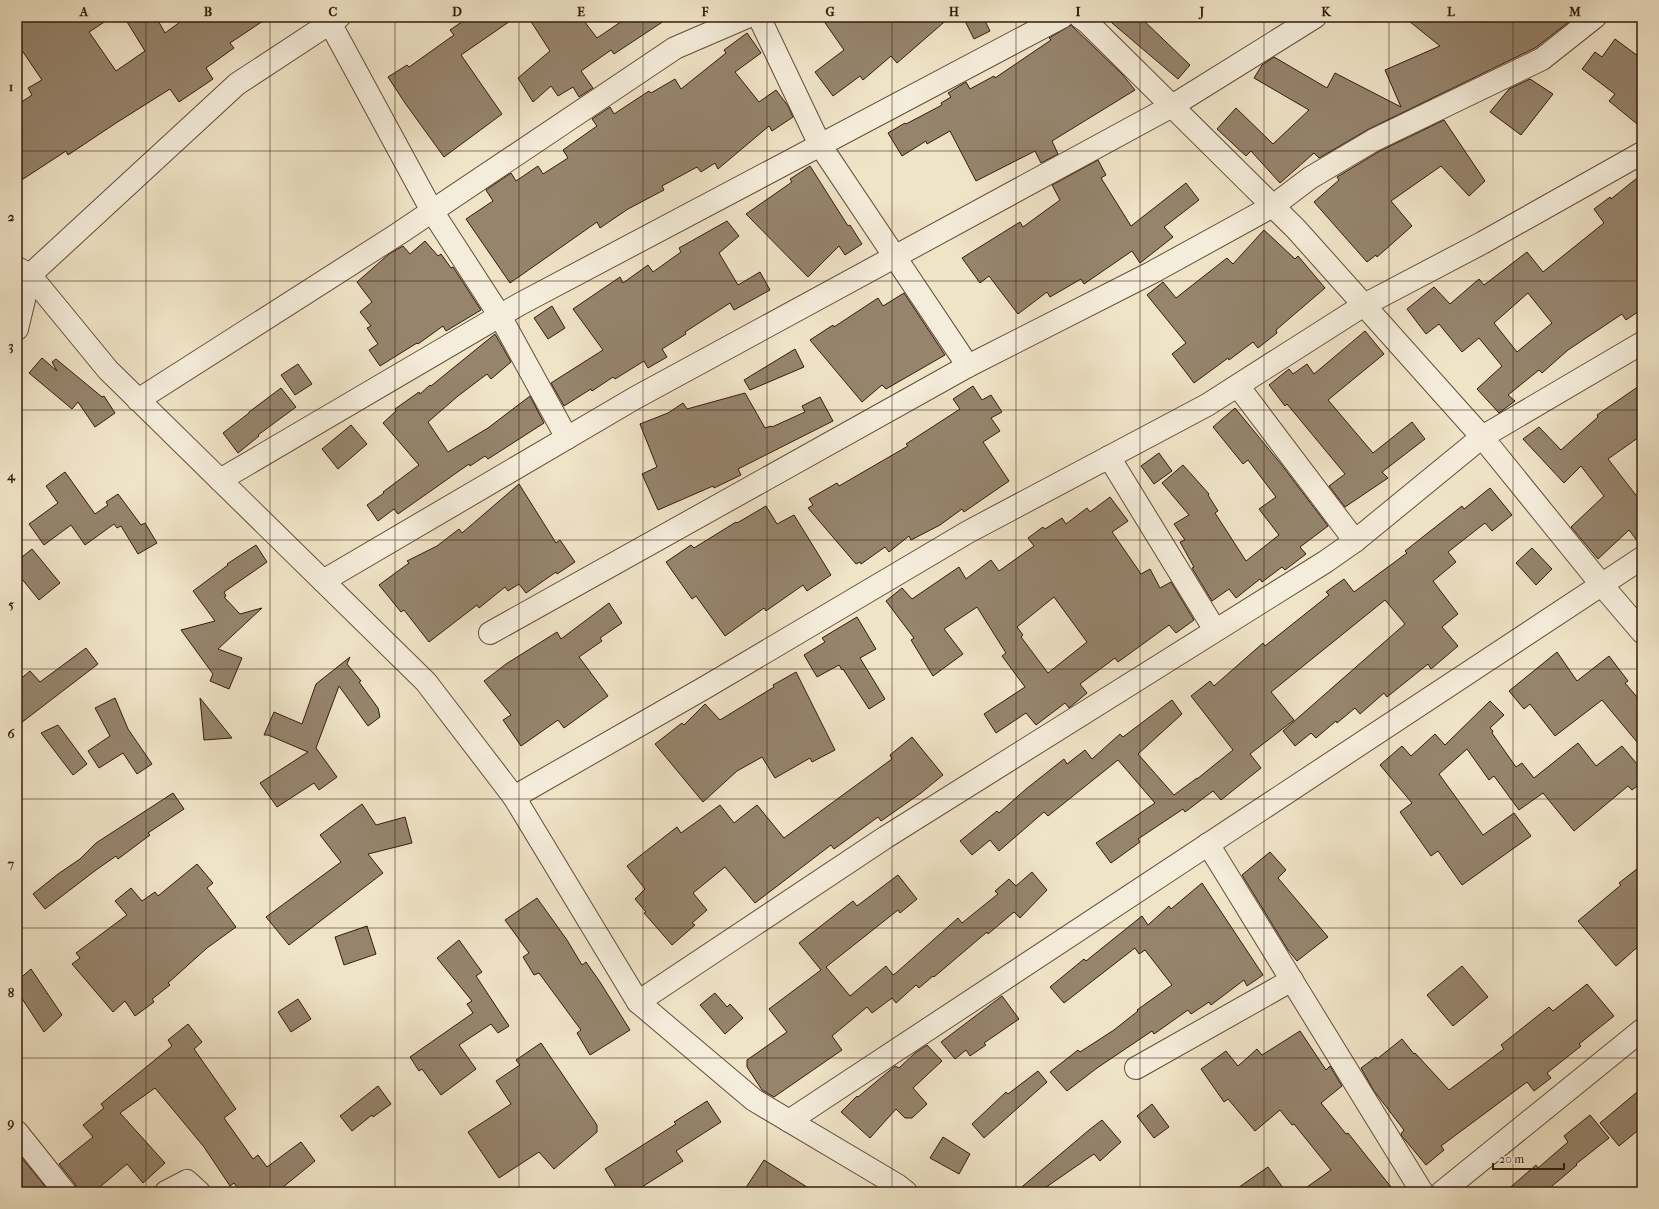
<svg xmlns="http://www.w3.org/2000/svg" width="1659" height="1209" font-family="'IM FELL French Canon',serif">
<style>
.building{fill:#96846d;stroke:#351b0c;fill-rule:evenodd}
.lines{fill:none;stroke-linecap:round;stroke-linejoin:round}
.minor-casing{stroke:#644d3b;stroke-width:24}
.minor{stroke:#f5eddb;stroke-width:22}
.grid{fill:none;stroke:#351b0c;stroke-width:1;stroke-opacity:0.55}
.neatline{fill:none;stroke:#351b0c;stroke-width:1.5}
.grid-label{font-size:13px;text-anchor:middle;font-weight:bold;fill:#351b0c}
</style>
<rect width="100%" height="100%" fill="#f0e4c7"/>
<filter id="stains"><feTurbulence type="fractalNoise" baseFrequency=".005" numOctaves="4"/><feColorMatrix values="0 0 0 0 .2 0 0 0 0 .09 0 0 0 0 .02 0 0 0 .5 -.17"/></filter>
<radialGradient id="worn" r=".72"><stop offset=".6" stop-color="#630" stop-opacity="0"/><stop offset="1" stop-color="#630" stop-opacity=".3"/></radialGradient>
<g class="building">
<polygon points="17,17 112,17 89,32 116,71 145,51 124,17 156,17 165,33 187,17 269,17 230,43 234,48 206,68 213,79 179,102 170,89 116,123 68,155 66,151 17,183 17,105 32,95 28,88 42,80 17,43"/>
<polygon points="469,17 516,17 461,55 502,114 444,157 405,103 388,77 407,65 409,67 454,35 450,30"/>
<polygon points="528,17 581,17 597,38 628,17 670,17 614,54 611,50 581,71 593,88 579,97 573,87 558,96 551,86 533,102 518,78 550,51"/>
<polygon points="821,17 950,17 897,63 891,56 863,80 860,76 833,96 815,72 844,50"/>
<polygon points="963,17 983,17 990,31 974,39"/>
<polygon points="1105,17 1140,17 1190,65 1178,79"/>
<polygon points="1404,17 1575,17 1535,48 1369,129 1319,158 1314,153 1280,183 1251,151 1246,156 1217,129 1236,108 1273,144 1309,110 1254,78 1262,65 1274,57 1327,88 1335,73 1401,107 1385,70 1440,46"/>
<polygon points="1071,25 1122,74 1135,90 1052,141 1058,154 1041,163 1035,151 976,181 950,131 927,144 926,141 902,156 888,133 905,123 906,124 942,105 941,103 951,97 948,93 966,82 970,89 994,76 995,78 1051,40 1049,38"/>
<polygon points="747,33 761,53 735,72 759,102 776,90 788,106 793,117 772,131 769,126 718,169 715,163 701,172 697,167 662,186 664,190 628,209 600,228 597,222 510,283 466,219 493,201 486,190 511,173 516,181 538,166 543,174 568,158 563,150 597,126 592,119 610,107 614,114 649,91 651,93 675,79 681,89 726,53 724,50"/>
<polygon points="1615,39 1642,59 1642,128 1609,101 1615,94 1582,69 1595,52 1602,57"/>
<polygon points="1530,79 1553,94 1521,135 1490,112 1509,89"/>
<polygon points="1444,120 1485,181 1469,196 1441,166 1391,201 1412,226 1377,257 1376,255 1367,262 1314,202 1339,180 1337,177 1380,151"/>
<polygon points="1098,160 1106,175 1101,178 1131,226 1186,183 1199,200 1164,227 1173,237 1140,263 1132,251 1084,284 1081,279 1050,297 1047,292 1018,314 989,276 980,283 962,258 1020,222 1023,227 1060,200 1052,185"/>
<polygon points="810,166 848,226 850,225 862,244 845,255 839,246 808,277 746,214 792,182 790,179"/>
<path d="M 1642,174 L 1642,309 L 1626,320 L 1622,314 L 1568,350 L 1542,373 L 1539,370 L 1508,395 L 1515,401 L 1499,413 L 1477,389 L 1502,366 L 1479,338 L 1462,352 L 1439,324 L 1426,334 L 1407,309 L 1434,287 L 1450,304 L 1479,279 L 1484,285 L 1527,252 L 1543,272 L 1604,223 L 1594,209 L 1610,197 L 1611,199 ZM 1528,293 L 1552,323 L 1517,352 L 1494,323 Z"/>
<polygon points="727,221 739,236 719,253 738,285 760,272 770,290 734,310 730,303 685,332 686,334 662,349 667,357 648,368 644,361 615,379 613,377 592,391 591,389 564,406 551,383 603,350 573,309 620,277 623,283 648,265 653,272 681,252 679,248"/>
<polygon points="1264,230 1295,259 1298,256 1325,288 1276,330 1277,333 1258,348 1253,342 1229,360 1228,358 1194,383 1172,354 1186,343 1147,295 1163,282 1176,298 1227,258 1233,264"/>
<polygon points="425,241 438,256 441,254 451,268 453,267 481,310 446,331 443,326 418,344 417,343 380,366 369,350 378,344 367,328 371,326 360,312 372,302 357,282 389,254 403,246 410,254"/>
<polygon points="904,293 945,355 886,389 882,385 862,402 810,340 833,325 834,327 878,298 883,306"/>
<polygon points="552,306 565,328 548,339 534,318"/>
<polygon points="1365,331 1384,354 1328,400 1373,453 1412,422 1425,439 1382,472 1388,478 1345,507 1329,486 1345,474 1287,404 1285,406 1269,385 1289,369 1293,374 1307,364 1314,374"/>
<polygon points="495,334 511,362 491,379 487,374 458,396 428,422 448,452 488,428 530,396 544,423 488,459 485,456 470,466 469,464 398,514 394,509 378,521 367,505 384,493 383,492 419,465 383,423 396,411 395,409 419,392 420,394 430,385 431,386"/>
<polygon points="795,349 804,367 750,390 744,380"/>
<polygon points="42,358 57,371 52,362 56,359 102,397 104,396 115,413 95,427 78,402 72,409 29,373"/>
<polygon points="298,364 312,384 295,395 281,375"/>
<polygon points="1642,384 1642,435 1608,459 1642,503 1642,546 1641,546 1629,530 1598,559 1571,527 1604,496 1581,466 1564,483 1523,439 1539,427 1561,450 1598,417 1597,415"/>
<polygon points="973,386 982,400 991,395 1002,412 991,418 1000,431 983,442 1009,481 964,512 962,509 940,525 911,540 909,536 889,552 885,547 861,564 860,562 856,564 808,508 813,505 809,499 837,483 839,486 908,446 906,444 960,409 953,399"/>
<polygon points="281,388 296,407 258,435 259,436 238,453 223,433 249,413 249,412"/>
<polygon points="745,393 765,428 771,426 772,427 805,412 802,406 820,397 833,421 738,469 741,475 714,488 713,486 658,510 642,474 657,467 640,424 668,413 683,403 687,409"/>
<polygon points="1235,408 1281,464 1328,526 1300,547 1306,554 1285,570 1282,567 1262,582 1260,579 1236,598 1229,589 1212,601 1192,568 1194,567 1180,542 1185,540 1174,524 1189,515 1162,483 1183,465 1209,494 1208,495 1218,511 1215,513 1246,561 1279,535 1259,509 1276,497 1248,460 1243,464 1213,427"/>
<polygon points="351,425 367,444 338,469 322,449"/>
<polygon points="1159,453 1172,471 1154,484 1141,466"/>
<polygon points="65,472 95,514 108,505 106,502 118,494 141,525 145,523 157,543 138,554 121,526 117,528 114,524 85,545 71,525 44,545 29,524 58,503 46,486"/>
<polygon points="519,484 556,543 560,540 575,562 557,574 556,572 526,593 519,584 508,591 505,587 479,608 477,605 429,642 404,610 401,612 379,585 409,563 407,561 437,546 459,529 462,533"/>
<polygon points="1490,488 1512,515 1492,531 1485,523 1448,552 1456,562 1433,581 1458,614 1442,627 1458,646 1431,669 1428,664 1387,697 1384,693 1360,714 1355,708 1337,723 1336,721 1316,738 1311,733 1295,746 1283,731 1405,624 1385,600 1271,692 1294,720 1250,754 1261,768 1221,800 1213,791 1185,812 1183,809 1138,839 1140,842 1111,863 1096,843 1155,803 1118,760 1048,816 1044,812 999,851 990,840 972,855 960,841 997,811 999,813 1026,789 1064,759 1067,764 1085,750 1092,759 1120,734 1123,737 1172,700 1182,714 1138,754 1174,795 1197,778 1197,779 1233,750 1191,696 1210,681 1214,686 1263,643 1265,646 1329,595 1326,592 1344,579 1354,592 1407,553 1405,551 1462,506 1464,509"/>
<path d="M 1110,497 L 1128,521 L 1112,532 L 1141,574 L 1150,569 L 1160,588 L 1171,582 L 1194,620 L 1176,633 L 1169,625 L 1118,662 L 1115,658 L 1080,684 L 1087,693 L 1069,708 L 1065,703 L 1036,725 L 1026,713 L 996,733 L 984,714 L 1025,687 L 1002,656 L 1006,653 L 977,607 L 944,629 L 963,654 L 933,676 L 911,640 L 914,638 L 886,601 L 902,588 L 912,599 L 959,567 L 966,579 L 991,560 L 999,571 L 1034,546 L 1028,538 L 1043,527 L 1045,529 L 1062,518 L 1066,524 L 1087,508 L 1090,512 ZM 1054,597 L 1087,642 L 1048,673 L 1021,637 L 1023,635 L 1017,627 Z"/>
<polygon points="766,506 777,524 794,515 831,575 807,591 803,585 766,611 764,608 725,636 696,596 692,599 666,562 691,545 694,548 736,522 737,523"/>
<polygon points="256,545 267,562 224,592 226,596 224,597 240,614 262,608 218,649 242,658 229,689 210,681 213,674 181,630 215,621 193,591 228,565 227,564"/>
<polygon points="1532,548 1552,569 1536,585 1516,563"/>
<polygon points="32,549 60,583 39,600 17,573 17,561"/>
<polygon points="609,603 622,623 600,638 602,641 579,657 608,696 564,728 558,720 521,746 503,720 511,715 484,681 506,664 557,632 561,639"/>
<polygon points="857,617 876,649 860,658 885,699 869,709 843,669 842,670 839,665 817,677 804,655 825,642 822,638"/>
<polygon points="86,648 98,664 17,726 17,682 30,671 40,682"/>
<polygon points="1557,652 1577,681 1609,656 1628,681 1625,683 1642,703 1642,748 1602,700 1555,736 1530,704 1524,709 1509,691"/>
<polygon points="350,657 347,664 361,681 359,682 378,708 380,717 368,726 339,686 316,748 337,777 319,790 314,783 277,807 260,783 308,752 268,735 264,735 274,712 302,724 316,684"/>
<polygon points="796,672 835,750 812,762 810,758 775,778 762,757 737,771 703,802 655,744 682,723 684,725 705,704 720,720 774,687 773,685"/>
<polygon points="115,698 128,729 152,764 137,774 123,753 99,768 88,751 110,736 95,708"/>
<polygon points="200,698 232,738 204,740"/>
<polygon points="1490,701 1504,715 1490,728 1493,731 1492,733 1516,767 1522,763 1534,778 1578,743 1596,766 1622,746 1642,770 1642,782 1632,790 1628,786 1574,831 1543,793 1519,810 1494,776 1489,780 1467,749 1439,774 1483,835 1514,813 1531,836 1462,885 1438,851 1431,856 1400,812 1412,803 1380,765 1402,746 1411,756 1435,734 1445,745"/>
<polygon points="58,725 87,764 73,775 41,733"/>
<polygon points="912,737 943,775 921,793 881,821 878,817 834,849 831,845 755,903 725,867 693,893 707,910 692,923 695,925 672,945 644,913 646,912 635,899 645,889 627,866 677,827 681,833 720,805 734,823 757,805 784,838 892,759 890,755"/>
<polygon points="173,793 184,809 148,833 150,835 118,859 116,856 96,870 45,909 33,894 58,874 80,859 96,843"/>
<polygon points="362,804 376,825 405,817 412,843 368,854 383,873 289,945 266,917 341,862 320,835"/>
<polygon points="1270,852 1286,870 1278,878 1328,937 1297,961 1288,950 1242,875"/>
<polygon points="197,864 213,883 207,888 236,927 207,948 168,983 170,985 152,999 154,1002 135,1016 125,1001 113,1012 72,964 80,958 76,953 127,915 115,901 131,888 142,901 155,892 158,896"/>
<polygon points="1642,865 1642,943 1616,966 1578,921 1621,885 1619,883"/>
<polygon points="1032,872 1047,890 1020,918 1014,912 988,934 987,932 934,977 933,976 919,988 916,985 896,1003 892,998 872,1013 867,1007 832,1036 842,1050 774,1097 762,1090 747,1067 747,1060 787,1032 769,1009 821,970 799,943 853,901 857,906 898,875 917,899 900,913 898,910 826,967 850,996 886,966 893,975 896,973 958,918 962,923 998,894 995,891 1009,879 1016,886"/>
<polygon points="1202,883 1263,975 1247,986 1244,980 1211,1005 1209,1002 1191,1014 1188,1010 1154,1034 1152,1031 1097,1068 1067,1091 1050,1072 1078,1050 1080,1052 1114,1030 1138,1011 1137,1010 1172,985 1145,950 1139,954 1135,948 1064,1003 1050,987 1084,959 1086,961 1142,916 1148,925 1169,906 1171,909"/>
<polygon points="537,898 567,940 582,965 586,962 600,982 630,1030 590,1055 577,1033 581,1030 539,973 534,975 523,957 529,953 505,920"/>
<polygon points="367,926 376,954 344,965 335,937"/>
<polygon points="459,940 482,972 476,976 509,1026 498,1033 491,1024 459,1045 476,1069 441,1095 422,1069 419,1071 410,1057 473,1013 467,1004 472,1001 437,958"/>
<polygon points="1462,966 1488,997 1453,1026 1427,995"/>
<polygon points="31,969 62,1015 44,1032 17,991 17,981"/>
<polygon points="1587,984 1614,1016 1579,1044 1581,1046 1547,1073 1551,1078 1534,1091 1527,1082 1441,1146 1444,1150 1426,1165 1401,1135 1401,1134 1404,1130 1374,1091 1361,1068 1376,1057 1377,1059 1402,1039 1414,1054 1415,1053 1449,1090 1504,1049 1501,1045 1549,1007 1553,1011"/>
<polygon points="715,993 727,1007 730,1004 743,1018 725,1034 700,1005"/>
<polygon points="1002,996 1019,1019 984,1043 986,1045 970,1056 966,1050 955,1059 941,1042"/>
<polygon points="298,999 311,1019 291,1032 278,1012"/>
<polygon points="188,1024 202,1042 194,1049 236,1109 224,1118 253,1159 258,1155 267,1167 301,1142 315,1161 277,1192 241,1192 234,1183 230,1186 204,1147 155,1088 120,1113 165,1163 143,1183 127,1164 94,1192 77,1192 75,1184 59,1164 93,1137 83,1125 104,1108 101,1104 107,1099 172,1046 168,1040"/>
<polygon points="1300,1031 1326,1070 1330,1066 1342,1086 1321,1103 1346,1134 1348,1133 1395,1192 1300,1192 1331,1170 1294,1124 1292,1125 1280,1110 1255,1131 1228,1099 1224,1102 1201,1069 1226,1051 1238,1066 1257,1049 1262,1055"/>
<polygon points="541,1043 597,1125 597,1132 554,1169 539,1152 499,1178 468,1132 511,1104 496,1081 520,1065 516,1060"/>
<polygon points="927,1045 942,1061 913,1088 927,1104 912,1118 905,1118 896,1109 870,1138 841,1112 857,1096 858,1097 895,1066 899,1068 915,1053"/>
<polygon points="1038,1071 1047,1082 984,1138 972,1124 1006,1092 1008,1094"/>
<polygon points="378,1086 391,1104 373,1117 372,1115 352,1131 340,1116"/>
<polygon points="1642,1088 1642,1127 1619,1146 1600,1123"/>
<polygon points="707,1101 721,1122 676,1151 683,1161 634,1192 619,1192 605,1169 676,1124 674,1122"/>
<polygon points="1152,1104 1169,1127 1154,1138 1137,1116"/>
<polygon points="1590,1115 1609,1138 1576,1164 1577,1165 1545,1192 1505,1192 1536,1165 1538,1168 1568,1142 1564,1136"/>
<polygon points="1102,1120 1121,1142 1100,1161 1094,1154 1039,1192 1018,1192 1017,1191 1089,1130"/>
<polygon points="943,1137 970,1154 959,1174 930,1158"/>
<polygon points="17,1152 40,1180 49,1192 17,1192"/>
<polygon points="764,1160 815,1192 743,1192"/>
<polygon points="1268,1167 1286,1192 1232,1192"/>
</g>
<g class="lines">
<g class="minor-casing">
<g id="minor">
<polyline points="759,17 820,145 968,366"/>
<polyline points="1080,17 1087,22 1296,229 1482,437 1601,584 1642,632"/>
<polyline points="330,23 432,211 500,316 567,438"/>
<polyline points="17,268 30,275 108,370 426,682 514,797 638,1002 754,1100 897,1185 906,1192"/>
<polyline points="17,329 30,275 237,84 339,17"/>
<polyline points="1238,386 1355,541"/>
<polyline points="138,400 398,234 675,48 747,17"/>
<polyline points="1109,457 1215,630"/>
<polyline points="220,480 520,304 1062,17"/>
<polyline points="323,581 635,398 1172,106 1315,17"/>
<polyline points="490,633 968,366 1151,273 1273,206 1310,178 1374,140 1542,59 1595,17"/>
<polyline points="514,797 706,687 968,532 1207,405 1364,305 1482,243 1642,153"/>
<polyline points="1208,844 1422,1192"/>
<polyline points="638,1002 886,837 1325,562 1355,541 1482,437 1642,343"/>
<polyline points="1136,1068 1292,980"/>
<polyline points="789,1121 1642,558"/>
<polyline points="17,1132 65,1192"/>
<polyline points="166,1192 187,1181 199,1192"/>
<polyline points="1442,1192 1642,1030"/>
</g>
</g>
<use href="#minor" class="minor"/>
</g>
<path class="grid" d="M 146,17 L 146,1192M 270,17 L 270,1192M 395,17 L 395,1192M 519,17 L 519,1192M 643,17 L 643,1192M 767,17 L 767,1192M 892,17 L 892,1192M 1016,17 L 1016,1192M 1140,17 L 1140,1192M 1264,17 L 1264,1192M 1389,17 L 1389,1192M 1513,17 L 1513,1192M 17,151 L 1642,151M 17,281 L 1642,281M 17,410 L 1642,410M 17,540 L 1642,540M 17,669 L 1642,669M 17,799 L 1642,799M 17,928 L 1642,928M 17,1058 L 1642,1058"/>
<rect width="1659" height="1209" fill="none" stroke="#f0e4c7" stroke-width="44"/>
<path d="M1493 1163v6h71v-6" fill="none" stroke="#351b0c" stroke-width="2"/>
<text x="1499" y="1163" font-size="12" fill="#351b0c" stroke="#f5eddb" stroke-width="3" paint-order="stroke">20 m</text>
<rect x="22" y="22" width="1615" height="1165" class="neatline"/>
<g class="grid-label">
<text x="84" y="16">A</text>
<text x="208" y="16">B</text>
<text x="333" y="16">C</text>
<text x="457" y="16">D</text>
<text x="581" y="16">E</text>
<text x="705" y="16">F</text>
<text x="830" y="16">G</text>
<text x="954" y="16">H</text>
<text x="1078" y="16">I</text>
<text x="1202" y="16">J</text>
<text x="1326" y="16">K</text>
<text x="1451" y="16">L</text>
<text x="1575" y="16">M</text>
<text x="11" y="91">1</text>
<text x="11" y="221">2</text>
<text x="11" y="350">3</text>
<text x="11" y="480">4</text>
<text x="11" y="609">5</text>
<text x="11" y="738">6</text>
<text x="11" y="868">7</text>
<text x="11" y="997">8</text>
<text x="11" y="1127">9</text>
</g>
<rect width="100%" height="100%" filter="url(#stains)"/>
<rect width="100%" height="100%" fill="url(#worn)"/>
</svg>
